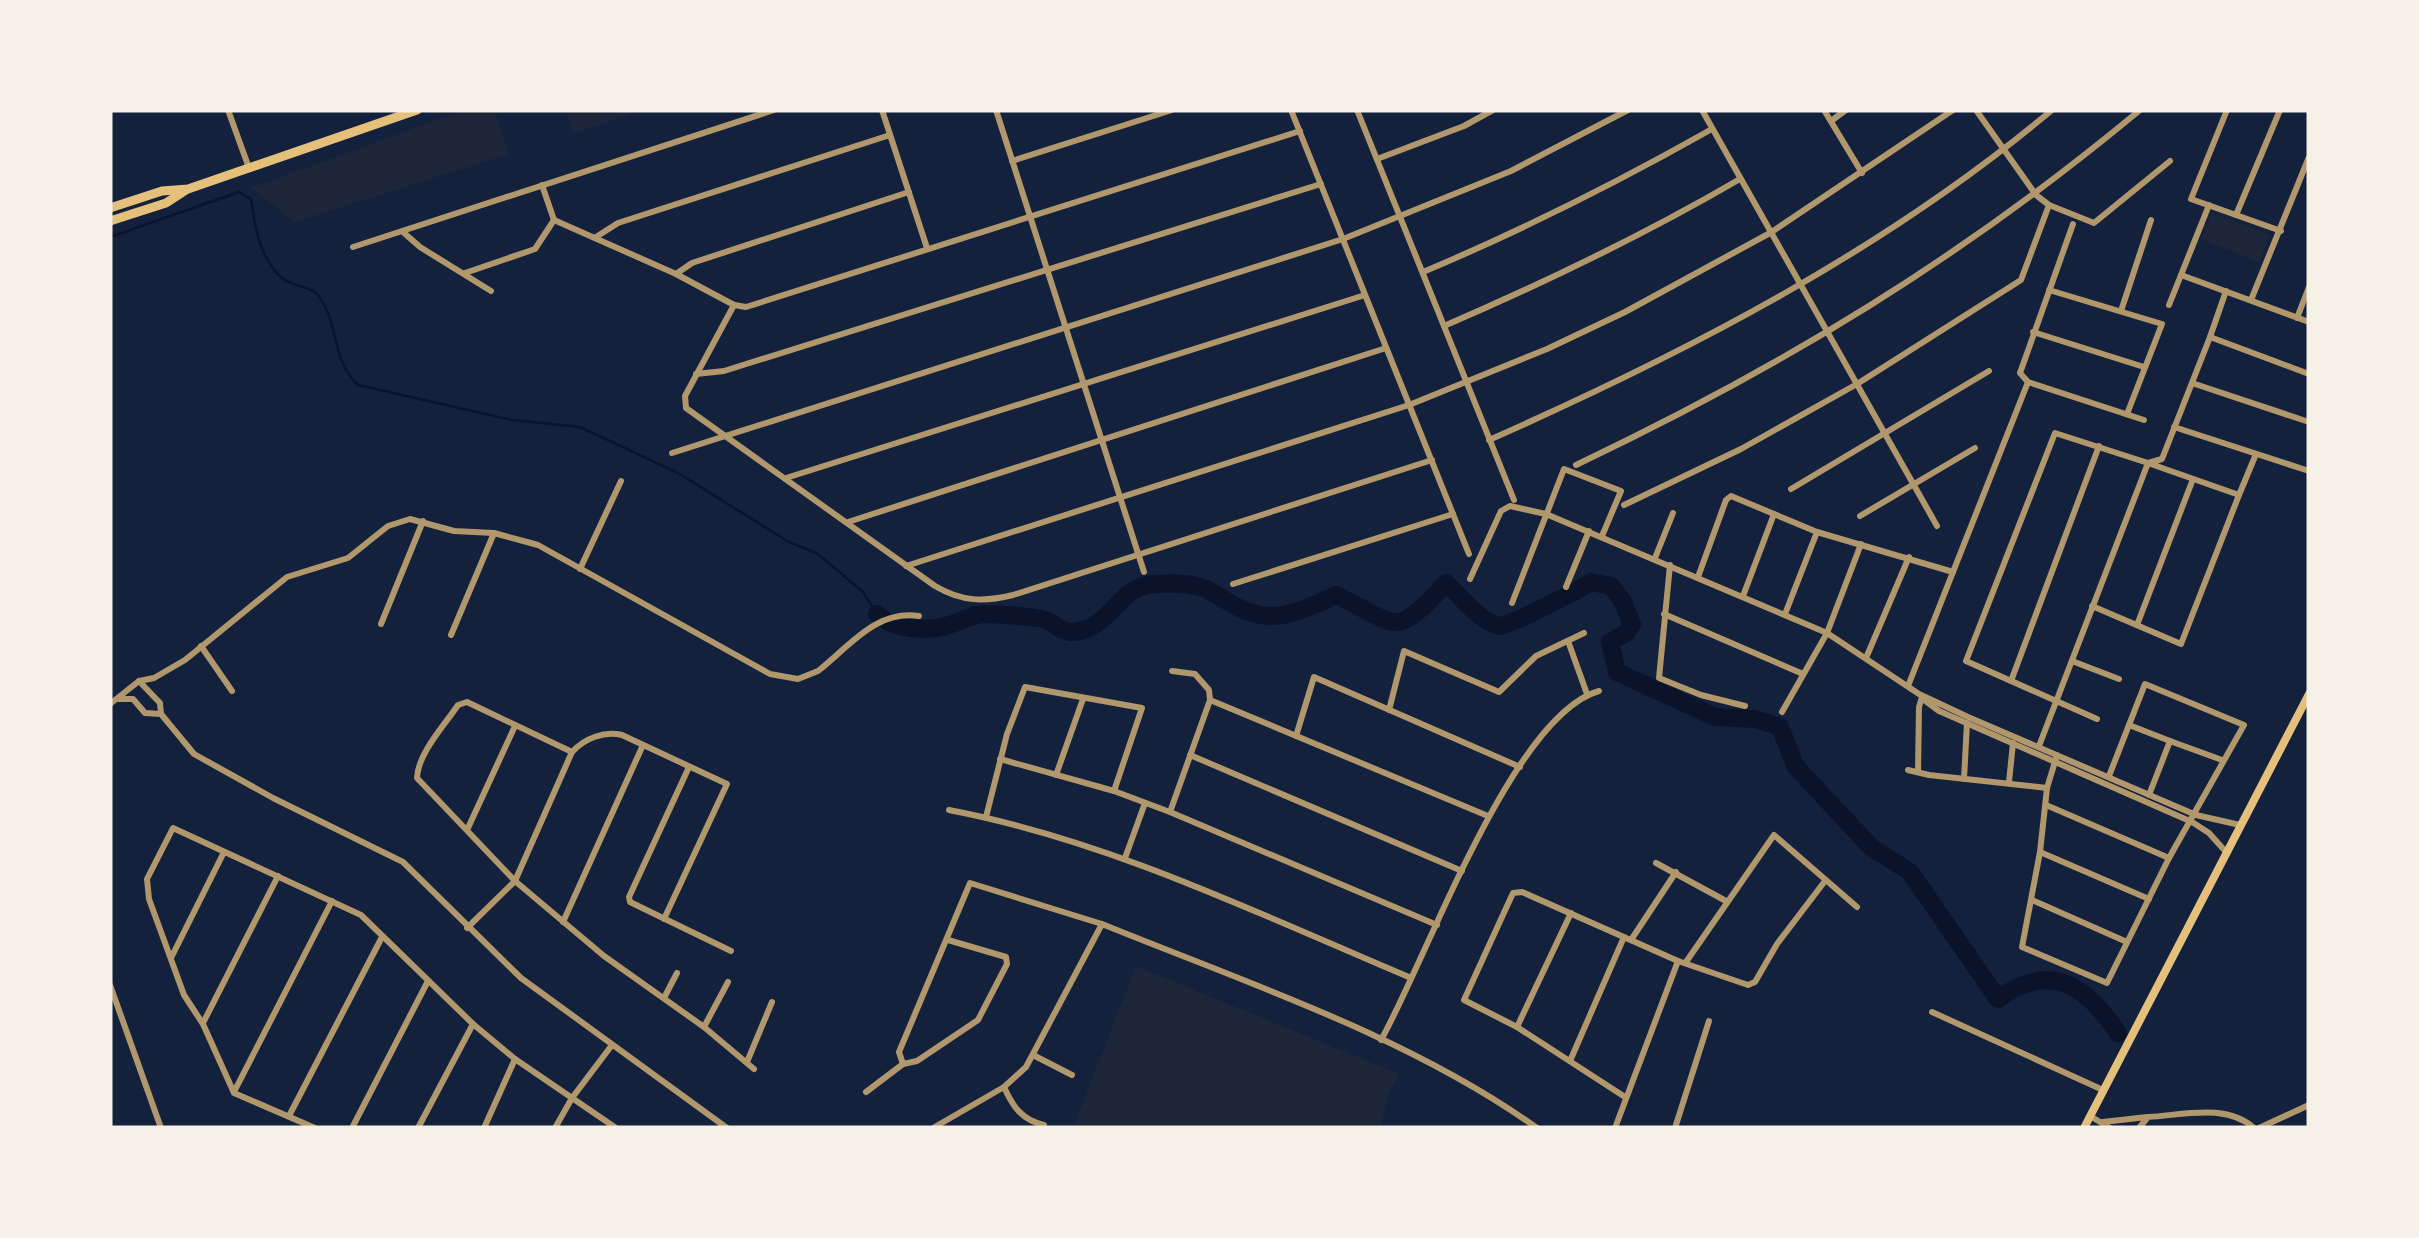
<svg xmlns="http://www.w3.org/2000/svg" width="2419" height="1238" font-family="'Fira Sans',sans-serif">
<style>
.green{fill:#1d2539}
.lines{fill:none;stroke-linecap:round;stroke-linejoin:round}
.stream{stroke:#0b132b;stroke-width:2.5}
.river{stroke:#0b132b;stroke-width:18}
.minor{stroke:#b1986c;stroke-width:6}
.secondary{stroke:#e5c07b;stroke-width:8}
.primary{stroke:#e5c07b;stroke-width:9}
</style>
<rect width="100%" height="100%" fill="#14213d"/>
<g class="green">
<polygon points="464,110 494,110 509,154 295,222 251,188"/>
<polygon points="565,110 630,110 631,114 574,133"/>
<polygon points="2212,212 2270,235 2259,262 2201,239"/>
<polygon points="1136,966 1399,1074 1389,1093 1380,1128 1073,1128"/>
</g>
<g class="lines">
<path class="stream" d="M 110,237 L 239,192 L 251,199 C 255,227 259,257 282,278 C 291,286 308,285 317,294 C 340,322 330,359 358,385 L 512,420 L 580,427 L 678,473 L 789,542 L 818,554 L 863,592 L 877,614"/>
<path class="river" d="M 877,614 C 893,630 928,632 949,625 C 962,621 972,614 985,614 C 994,614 1040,617 1046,620 C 1059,626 1064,635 1080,631 C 1110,624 1122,588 1148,585 C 1165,583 1193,582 1208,590 C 1228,601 1246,616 1271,616 C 1294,616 1316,604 1336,595 C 1400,626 1393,640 1446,583 C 1461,596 1479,622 1500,626 C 1507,627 1581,589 1591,582 L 1611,586 L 1623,602 L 1632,624 L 1626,633 L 1610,642 L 1617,672 L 1715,717 L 1755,719 L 1780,727 L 1796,767 L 1871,847 L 1910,872 L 1998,999 C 2050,961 2086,985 2118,1033"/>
<g class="minor">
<polyline points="228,110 249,168"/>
<polyline points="882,110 927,248"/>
<polyline points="996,110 1144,572"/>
<polyline points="1291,110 1469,554"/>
<polyline points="1357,110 1514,500"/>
<polyline points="1702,110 1937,526"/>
<polyline points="1824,110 1862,173"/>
<polyline points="1976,110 2036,195 2049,205 2094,223 2170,161"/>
<polyline points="2227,110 2191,199 2281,231"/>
<polyline points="1831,121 1846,110"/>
<polyline points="1377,159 1464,126 1493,110"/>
<polyline points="1012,161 1172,110"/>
<polyline points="542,185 554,220"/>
<polyline points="2209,205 2181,275 2309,322"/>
<polyline points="2236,215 2280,110"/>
<polyline points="554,220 676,274 734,305 746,307 1300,131"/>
<polyline points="2073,224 2020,373 2028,382 2144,420"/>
<polyline points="403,232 420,247 491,291"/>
<polyline points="596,237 618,223 890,135"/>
<polyline points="353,247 774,110"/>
<path d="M 1423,272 C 1523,230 1618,182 1712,129"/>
<polyline points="465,273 535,249 554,220"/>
<polyline points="676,274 692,263 909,192"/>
<polyline points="2049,290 2162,324 2127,414"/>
<polyline points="2251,300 2309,157"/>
<path d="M 734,305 L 685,396 L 686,408 L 935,586 C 962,602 984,602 1013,595 L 1432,460"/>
<polyline points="2169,305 2181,275"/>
<polyline points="2121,311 2151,220"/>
<polyline points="2297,318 2309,287"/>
<path d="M 1444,326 C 1546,282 1644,235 1740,179"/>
<polyline points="2033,332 2144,367"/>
<polyline points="2210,337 2226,291"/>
<polyline points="696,374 724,371 1321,184"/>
<polyline points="2192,383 2309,422"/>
<polyline points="2174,427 2309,471"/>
<path d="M 1489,440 C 1688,352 1885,250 2052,110"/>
<polyline points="672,453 1343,239 1511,171 1628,110"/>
<polyline points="2256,454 2239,495 2148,463 2162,459 2210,337 2309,374"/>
<path d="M 1576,465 C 1784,366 1962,258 2140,110"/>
<polyline points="786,478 1365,295"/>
<polyline points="1791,489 1989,371"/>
<polyline points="1624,505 1741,449 1857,384 2021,280 2049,205"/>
<polyline points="1860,516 1975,448"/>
<polyline points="848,522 1386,348"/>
<polyline points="1655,558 1673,513"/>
<polyline points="1670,565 1659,678 1701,695 1745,706"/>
<polyline points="906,566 1409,405 1547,349 1625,312 1770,233 1953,110"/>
<polyline points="580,569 621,481"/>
<polyline points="1698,577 1726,500 1731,496 1817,532 1953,572"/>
<polyline points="1470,579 1501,511 1510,506 1546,514 1827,633 1919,694 1968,717 2196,815 2240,825"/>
<polyline points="1233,584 1453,514"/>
<polyline points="1566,587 1589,531"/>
<polyline points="1743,596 1774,514"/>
<polyline points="1512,603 1564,469 1621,491 1602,536"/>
<polyline points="2092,606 2181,644 2239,495"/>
<polyline points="1664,614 1803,674"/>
<polyline points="1785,614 1817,532"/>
<polyline points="381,624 423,521"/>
<polyline points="2137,625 2193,479"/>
<polyline points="451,635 494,533"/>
<polyline points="1568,641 1587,694"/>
<polyline points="201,646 232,691"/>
<polyline points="1866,658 1909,557"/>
<polyline points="2072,661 2119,679"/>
<polyline points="139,681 160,703 161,714"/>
<polyline points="2011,681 2099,446"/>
<polyline points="1908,686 2028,382"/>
<polyline points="119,699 133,699 145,713 161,714"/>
<polyline points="1923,699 1939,711 2192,822 2209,833 2226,852"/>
<polyline points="1210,700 1488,816"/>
<path d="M 110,704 L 139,681 L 154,678 L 185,660 L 287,577 L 348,558 L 388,526 L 410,519 L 454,531 L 494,533 L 538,545 L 770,674 L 798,679 L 818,671 C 850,646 875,610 919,616"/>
<polyline points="1389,710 1404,651 1499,692 1536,656 1584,633"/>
<polyline points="1782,712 1827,633 1861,544"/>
<polyline points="161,714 194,754 273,798 403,862 521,978 727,1128"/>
<polyline points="2129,725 2170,741"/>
<polyline points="1296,736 1314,677 1520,767"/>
<polyline points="2039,746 2148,463 2055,433 1966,661 2097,719"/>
<path d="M 572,752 L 467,702 L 458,705 C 444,726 418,753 417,778 L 515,881 L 604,956 L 704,1027 L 754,1069"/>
<polyline points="1190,755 1462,871"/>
<polyline points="2057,755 2047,788 2040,852 2022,947 2107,983 2169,858 2244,725 2145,684 2109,776"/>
<polyline points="1000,759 1114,791 1170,812 1437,925"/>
<polyline points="689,767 629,897 630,902 731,951"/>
<polyline points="1908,770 1929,775 2047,788"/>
<polyline points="1918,772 1919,707 1922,697"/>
<polyline points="1056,775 1083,699"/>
<polyline points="1964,779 1967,723"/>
<polyline points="2009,782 2013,743"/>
<polyline points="2149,795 2170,741 2222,760"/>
<polyline points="2046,805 2169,858"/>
<path d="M 949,810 C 1111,841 1261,915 1411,978"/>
<polyline points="1170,812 1210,700 1209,690 1195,674 1172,671"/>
<polyline points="986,817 1007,734 1025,687 1142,708 1114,791"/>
<polyline points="468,828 515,726"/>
<polyline points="2040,852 2149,899"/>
<polyline points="1125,858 1145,803"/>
<polyline points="1656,863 1726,901"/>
<polyline points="2032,900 2127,942"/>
<polyline points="563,922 643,745"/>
<path d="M 467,928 L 515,881 L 572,752 C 585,738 604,731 622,735 L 727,784 L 664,919"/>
<polyline points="1631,940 1676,872"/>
<polyline points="172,956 224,852"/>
<polyline points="1686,962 1774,835 1857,907"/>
<polyline points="110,985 161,1128"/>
<polyline points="664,998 677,973"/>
<polyline points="1932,1012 2103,1090"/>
<polyline points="203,1023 278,876"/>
<polyline points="704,1027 728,982"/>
<polyline points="1517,1027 1571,913"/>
<path d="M 1381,1040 C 1426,961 1512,715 1599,691"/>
<polyline points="1033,1055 1072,1075"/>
<polyline points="1570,1061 1624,937"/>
<polyline points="747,1062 772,1002"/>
<polyline points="903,1064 899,1052 970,883 1102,924"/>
<path d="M 1004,1087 C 1013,1107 1022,1120 1044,1125"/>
<polyline points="234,1092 332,901"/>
<polyline points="866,1092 903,1064 917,1061 978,1020 1007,964 1006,957 948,940"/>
<polyline points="1625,1097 1517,1027 1464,1000 1513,893 1522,892 1678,961 1748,985 1755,982 1777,944 1825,881"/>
<polyline points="289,1116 382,937"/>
<polyline points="2090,1116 2110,1128"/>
<polyline points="2103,1122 2147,1117"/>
<polyline points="315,1128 234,1093 203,1024 184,995 149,899 147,879 173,828 361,915 473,1024 515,1059 616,1128"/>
<polyline points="352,1128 428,981"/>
<polyline points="418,1128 473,1024"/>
<polyline points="484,1128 515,1059"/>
<polyline points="555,1128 572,1098 612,1045"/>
<path d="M 933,1128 L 1004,1087 L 1026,1067 L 1102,924 C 1247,983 1410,1037 1537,1128"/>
<polyline points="1615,1128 1678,961"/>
<polyline points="1675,1128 1709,1021"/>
<path d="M 2139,1128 L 2148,1117 C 2184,1115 2226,1103 2254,1128"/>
<polyline points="2259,1128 2309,1105"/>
</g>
<polyline class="secondary" points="2084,1128 2309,694"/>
<g class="primary">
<polyline points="110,208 162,191 188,189 417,110"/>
<polyline points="110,221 166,203 186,190"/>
</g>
</g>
<rect width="2419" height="1238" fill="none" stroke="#f6f1e7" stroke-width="225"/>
</svg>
